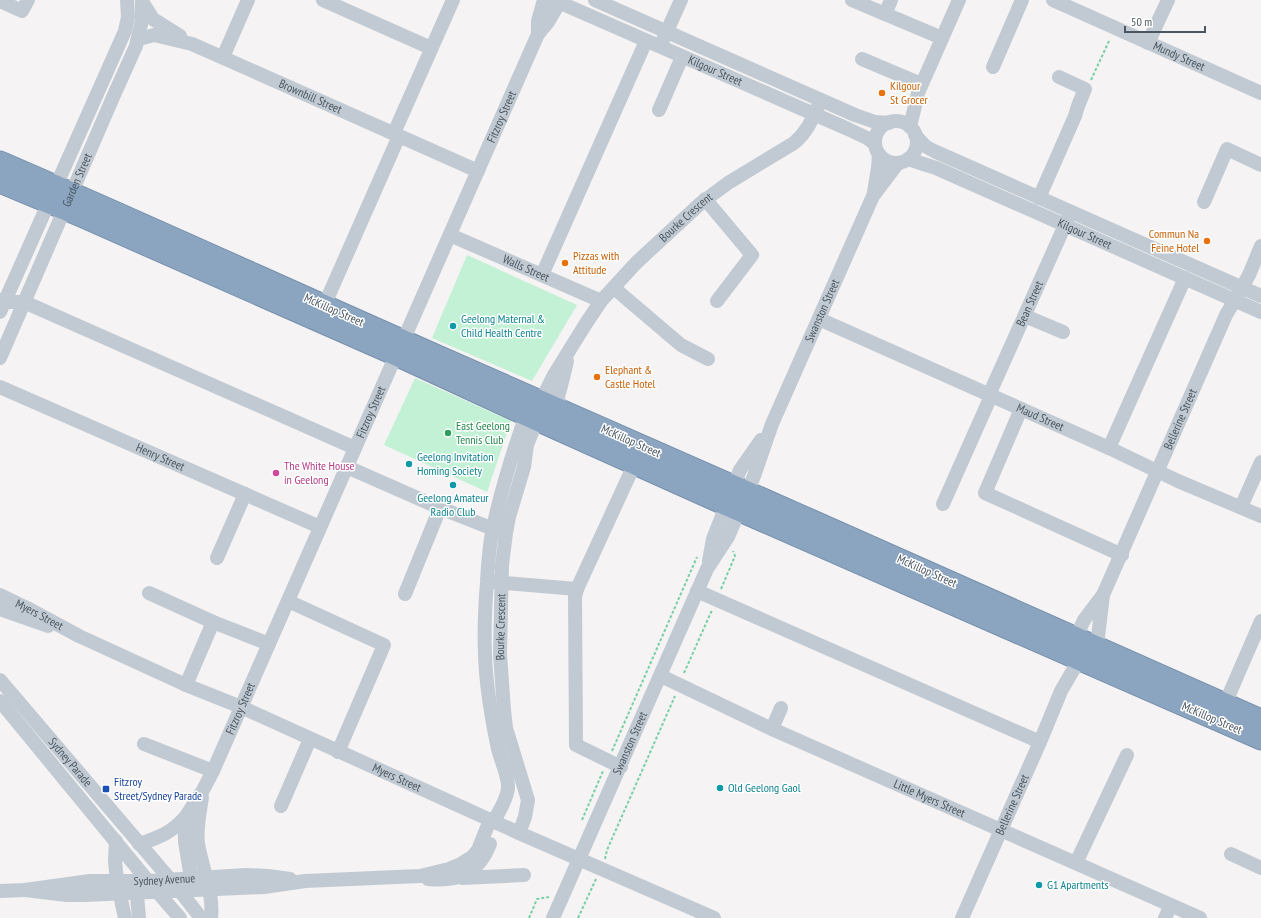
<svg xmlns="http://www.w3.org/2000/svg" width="1261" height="918" font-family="'PT Sans Narrow',sans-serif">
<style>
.green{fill:#c3f1d5}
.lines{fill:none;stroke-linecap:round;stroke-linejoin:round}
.highway-casing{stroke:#7690ad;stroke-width:23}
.path{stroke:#7ad0a6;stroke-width:2;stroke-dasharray:3 2;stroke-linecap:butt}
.minor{stroke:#c1cad2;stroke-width:14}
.highway{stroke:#8ba5c1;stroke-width:21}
.food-dot{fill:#e8710a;stroke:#fff;stroke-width:1.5}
.culture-dot{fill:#0f9aa8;stroke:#fff;stroke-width:1.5}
.leisure-dot{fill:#2e9e5b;stroke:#fff;stroke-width:1.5}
.hotel-dot{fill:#d1479c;stroke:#fff;stroke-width:1.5}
.transit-dot{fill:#1a4fb4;stroke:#fff;stroke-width:1.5}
.labels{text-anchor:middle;stroke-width:3;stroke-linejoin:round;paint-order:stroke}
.street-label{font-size:12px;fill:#4a5661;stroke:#fff}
.food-label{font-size:12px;fill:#c56008;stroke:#fff;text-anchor:start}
.culture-label{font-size:12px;fill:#0d838f;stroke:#fff;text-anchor:start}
.leisure-label{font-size:12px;fill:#27864d;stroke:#fff;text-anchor:start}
.hotel-label{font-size:12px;fill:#b23c85;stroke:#fff;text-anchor:start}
.transit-label{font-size:12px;fill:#164399;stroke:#fff;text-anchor:start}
</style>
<rect width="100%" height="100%" fill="#f5f3f3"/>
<g class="green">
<polygon points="467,255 577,305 532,381 432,338"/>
<polygon points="415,378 511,421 487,492 384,445"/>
</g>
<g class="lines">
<g class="highway-casing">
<g id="highway">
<path d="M 0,162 C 142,223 283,288 424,350 C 703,473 983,595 1261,720"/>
<polyline points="0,182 81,216 396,355 537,420 713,499 1261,739"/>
</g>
</g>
<g class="path">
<polyline points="1091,80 1109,41"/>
<polyline points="721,589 735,556 733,551"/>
<polyline points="684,673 712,610"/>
<polyline points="612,751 697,557"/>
<polyline points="582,820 603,771"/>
<polyline points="605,859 607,850 675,696"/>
<polyline points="529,918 537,899 549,897"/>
<polyline points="578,918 596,879"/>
</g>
<g class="minor">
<polyline points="323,0 431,48"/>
<path id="s1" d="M 554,0 L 848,129 L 867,138 L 875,144"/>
<polyline points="595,0 855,115 875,122 889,123"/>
<polyline points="852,0 942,38"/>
<path id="s2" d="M 1053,0 L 1261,93"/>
<polyline points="0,1 22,11 28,0"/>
<polyline points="143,3 153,19 180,36"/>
<polyline points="885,14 891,0"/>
<polyline points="538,34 538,21 544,0"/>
<path id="s3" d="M 139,39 L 154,35 L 192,44 L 478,171"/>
<polyline points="663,40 681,0"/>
<polyline points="1148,43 1168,0"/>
<polyline points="223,57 248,0"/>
<polyline points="862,59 921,84"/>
<polyline points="993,67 1022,0"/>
<polyline points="659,110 682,57"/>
<circle cx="896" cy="142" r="21"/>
<polyline points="910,127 918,93 959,0"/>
<polyline points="394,133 453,0"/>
<polyline points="915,135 925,146 934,151 1261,296"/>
<path id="s4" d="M 908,159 L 936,168 L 1261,312"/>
<polyline points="874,192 878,168 879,154"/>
<polyline points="1039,198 1075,116 1078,106 1085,89 1059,77"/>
<polyline points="705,199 752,255 717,301"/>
<polyline points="1204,202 1227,149 1261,165"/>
<path id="s5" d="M 450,235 L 601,301"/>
<polyline points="542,275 646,41"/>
<polyline points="614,288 681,345 708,359"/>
<polyline points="0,300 5,302 24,302 355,448"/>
<polyline points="324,306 399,136"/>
<polyline points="0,312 125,31 128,17 127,0"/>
<polyline points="1025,316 1063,332"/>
<path id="s6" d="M 819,319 L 1109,448 L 1178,481 L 1261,516"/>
<path id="s7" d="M 0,358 L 114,95 L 136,46 L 142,20 L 142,0"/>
<path id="s8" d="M 0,387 L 320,527"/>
<path id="s9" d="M 989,395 L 1069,216"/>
<path id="s10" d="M 541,401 L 554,375 L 585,325 L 601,301 L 637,262 L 701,203 L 728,183 L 794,143 C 809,130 813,117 821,100"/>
<polyline points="1021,409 985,493 1122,555"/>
<polyline points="562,411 559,404 558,397 563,378 567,361"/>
<polyline points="1109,448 1185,278"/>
<polyline points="347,467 440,508 501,532"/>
<polyline points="943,504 991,396"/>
<polyline points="1241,507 1261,462"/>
<polyline points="217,558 245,494"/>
<polyline points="709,561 713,539 740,470 761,440"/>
<polyline points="493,582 577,589"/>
<polyline points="697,591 1040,742"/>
<polyline points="149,593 213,622 269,644"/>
<polyline points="405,594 440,508"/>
<path id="s11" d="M 0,595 L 27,608 L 79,636 L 186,685 L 241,707 L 519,833 L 714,918"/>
<polyline points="288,601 384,645 338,752"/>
<polyline points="0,609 48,626"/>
<polyline points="1098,648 1098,637 1103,595"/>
<path id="s12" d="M 661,676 L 772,729 L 1200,918"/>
<path id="s13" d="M 0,680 L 180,891 L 201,918"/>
<polyline points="186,685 213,622"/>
<polyline points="0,701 148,881 180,918"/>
<polyline points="1225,704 1261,621"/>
<polyline points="772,729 781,708"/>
<polyline points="144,744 213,771"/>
<polyline points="621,767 576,745 575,597 577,589 635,463"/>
<path d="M 202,797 C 200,812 196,828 198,844 C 202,868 214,893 211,918"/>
<polyline points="281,806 310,739"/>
<path d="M 494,821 C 499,811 507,800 508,788 C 509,775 499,758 497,744 C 491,715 486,684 485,655 C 484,630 485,606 487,582 C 488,564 489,546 493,528 C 501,490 513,452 526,415"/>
<path id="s14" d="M 519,833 L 525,817 L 528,800 L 506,728 L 504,710 L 500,654 L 502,565 L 506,533 L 509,517 L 524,467 L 527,445 L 537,420"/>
<polyline points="116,841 115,861 117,881 125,918"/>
<path d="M 139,844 C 161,837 173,832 188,814"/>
<polyline points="1231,854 1261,868"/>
<polyline points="1076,863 1127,755"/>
<polyline points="462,878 524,875"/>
<path d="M 428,879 C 459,882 478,874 490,844"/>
<polyline points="136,884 139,918"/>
<polyline points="25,890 67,895 85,895 264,887 305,881 420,876 449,869 461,864 472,857 478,850 490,820"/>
<path id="s15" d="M 193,890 L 185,842 L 185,826 L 188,813 L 203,790 L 213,771 L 396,355 L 403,341 L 538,34 L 548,22 L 561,0"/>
<path id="s16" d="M 0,891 L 25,890 L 90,881 L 148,881 L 246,875 L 268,876 L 290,879"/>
<path id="s17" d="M 553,918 L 707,569 L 728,537 L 754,476 L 772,424 L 873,196 L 898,163"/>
<path id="s18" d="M 962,918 L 1040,742 L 1061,691 L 1079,660 L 1076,637 L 1084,620 L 1103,595 L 1226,315 L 1249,275 L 1261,246"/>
<polyline points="1165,918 1171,905"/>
</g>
<use href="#highway" class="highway"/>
</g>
<g class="food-dot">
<circle cx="882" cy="93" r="4"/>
<circle cx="1207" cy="241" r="4"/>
<circle cx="565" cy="263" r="4"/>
<circle cx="597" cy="377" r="4"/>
</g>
<g class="culture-dot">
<circle cx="453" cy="326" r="4"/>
<circle cx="409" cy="464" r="4"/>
<circle cx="453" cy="485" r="4"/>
<circle cx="720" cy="788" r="4"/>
<circle cx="1039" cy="885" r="4"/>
</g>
<circle class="leisure-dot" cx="448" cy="433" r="4"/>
<circle class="hotel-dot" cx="276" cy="473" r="4"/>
<rect class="transit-dot" x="102" y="785" width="8" height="8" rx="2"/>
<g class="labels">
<g class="street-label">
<text dy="4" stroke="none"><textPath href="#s2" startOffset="138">Mundy Street</textPath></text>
<text dy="4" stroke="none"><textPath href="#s1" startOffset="176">Kilgour Street</textPath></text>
<text dy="4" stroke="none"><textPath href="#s3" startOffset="184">Brownbill Street</textPath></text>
<text dy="4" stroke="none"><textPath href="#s15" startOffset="842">Fitzroy Street</textPath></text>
<text dy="4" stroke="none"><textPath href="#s7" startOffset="194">Garden Street</textPath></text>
<text dy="4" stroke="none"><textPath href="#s10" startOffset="236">Bourke Crescent</textPath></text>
<text dy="4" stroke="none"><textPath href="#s4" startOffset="192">Kilgour Street</textPath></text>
<text dy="4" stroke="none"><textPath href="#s5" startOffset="83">Walls Street</textPath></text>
<text dy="4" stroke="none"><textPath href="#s9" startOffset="100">Bean Street</textPath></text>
<text transform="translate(334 310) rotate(24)" y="4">McKillop Street</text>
<text dy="4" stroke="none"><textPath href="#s17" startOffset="665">Swanston Street</textPath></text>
<text dy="4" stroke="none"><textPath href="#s15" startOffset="519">Fitzroy Street</textPath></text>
<text dy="4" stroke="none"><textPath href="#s6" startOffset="242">Maud Street</textPath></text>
<text dy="4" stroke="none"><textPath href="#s18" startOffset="549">Bellerine Street</textPath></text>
<text transform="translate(631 441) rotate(24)" y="4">McKillop Street</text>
<text dy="4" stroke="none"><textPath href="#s8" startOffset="175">Henry Street</textPath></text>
<text transform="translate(927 571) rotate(24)" y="4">McKillop Street</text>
<text dy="4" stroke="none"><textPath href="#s11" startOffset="44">Myers Street</textPath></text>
<text dy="4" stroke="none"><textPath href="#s14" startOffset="211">Bourke Crescent</textPath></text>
<text dy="4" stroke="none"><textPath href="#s15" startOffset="195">Fitzroy Street</textPath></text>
<text transform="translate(1212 718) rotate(23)" y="4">McKillop Street</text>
<text dy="4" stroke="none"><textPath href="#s17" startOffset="191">Swanston Street</textPath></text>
<text dy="4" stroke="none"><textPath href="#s13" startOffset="108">Sydney Parade</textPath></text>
<text dy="4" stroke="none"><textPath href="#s11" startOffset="437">Myers Street</textPath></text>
<text dy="4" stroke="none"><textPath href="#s12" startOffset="295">Little Myers Street</textPath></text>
<text dy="4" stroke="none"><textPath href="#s18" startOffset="124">Bellerine Street</textPath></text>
<text dy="4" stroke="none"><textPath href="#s16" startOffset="165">Sydney Avenue</textPath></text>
</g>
<g class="food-label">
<text x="890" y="90">Kilgour<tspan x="890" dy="14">St Grocer</tspan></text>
<text x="1199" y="238" text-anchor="end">Commun Na<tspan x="1199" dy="14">Feine Hotel</tspan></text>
<text x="573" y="260">Pizzas with<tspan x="573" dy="14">Attitude</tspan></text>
<text x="605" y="374">Elephant &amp;<tspan x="605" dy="14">Castle Hotel</tspan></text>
</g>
<g class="culture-label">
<text x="461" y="323">Geelong Maternal &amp;<tspan x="461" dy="14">Child Health Centre</tspan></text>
<text x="417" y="461">Geelong Invitation<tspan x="417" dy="14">Homing Society</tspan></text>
<text x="453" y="502" text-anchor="middle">Geelong Amateur<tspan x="453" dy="14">Radio Club</tspan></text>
<text x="728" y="792">Old Geelong Gaol</text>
<text x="1047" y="889">G1 Apartments</text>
</g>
<g class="leisure-label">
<text x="456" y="430">East Geelong<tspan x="456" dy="14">Tennis Club</tspan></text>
</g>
<g class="hotel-label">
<text x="284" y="470">The White House<tspan x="284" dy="14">in Geelong</tspan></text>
</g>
<g class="transit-label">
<text x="114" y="786">Fitzroy<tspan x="114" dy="14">Street/Sydney Parade</tspan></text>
</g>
</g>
<path d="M1125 26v6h80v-6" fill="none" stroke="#4a5661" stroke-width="2"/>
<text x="1131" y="26" font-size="12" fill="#4a5661" stroke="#ffffff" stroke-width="3" paint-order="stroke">50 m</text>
</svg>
